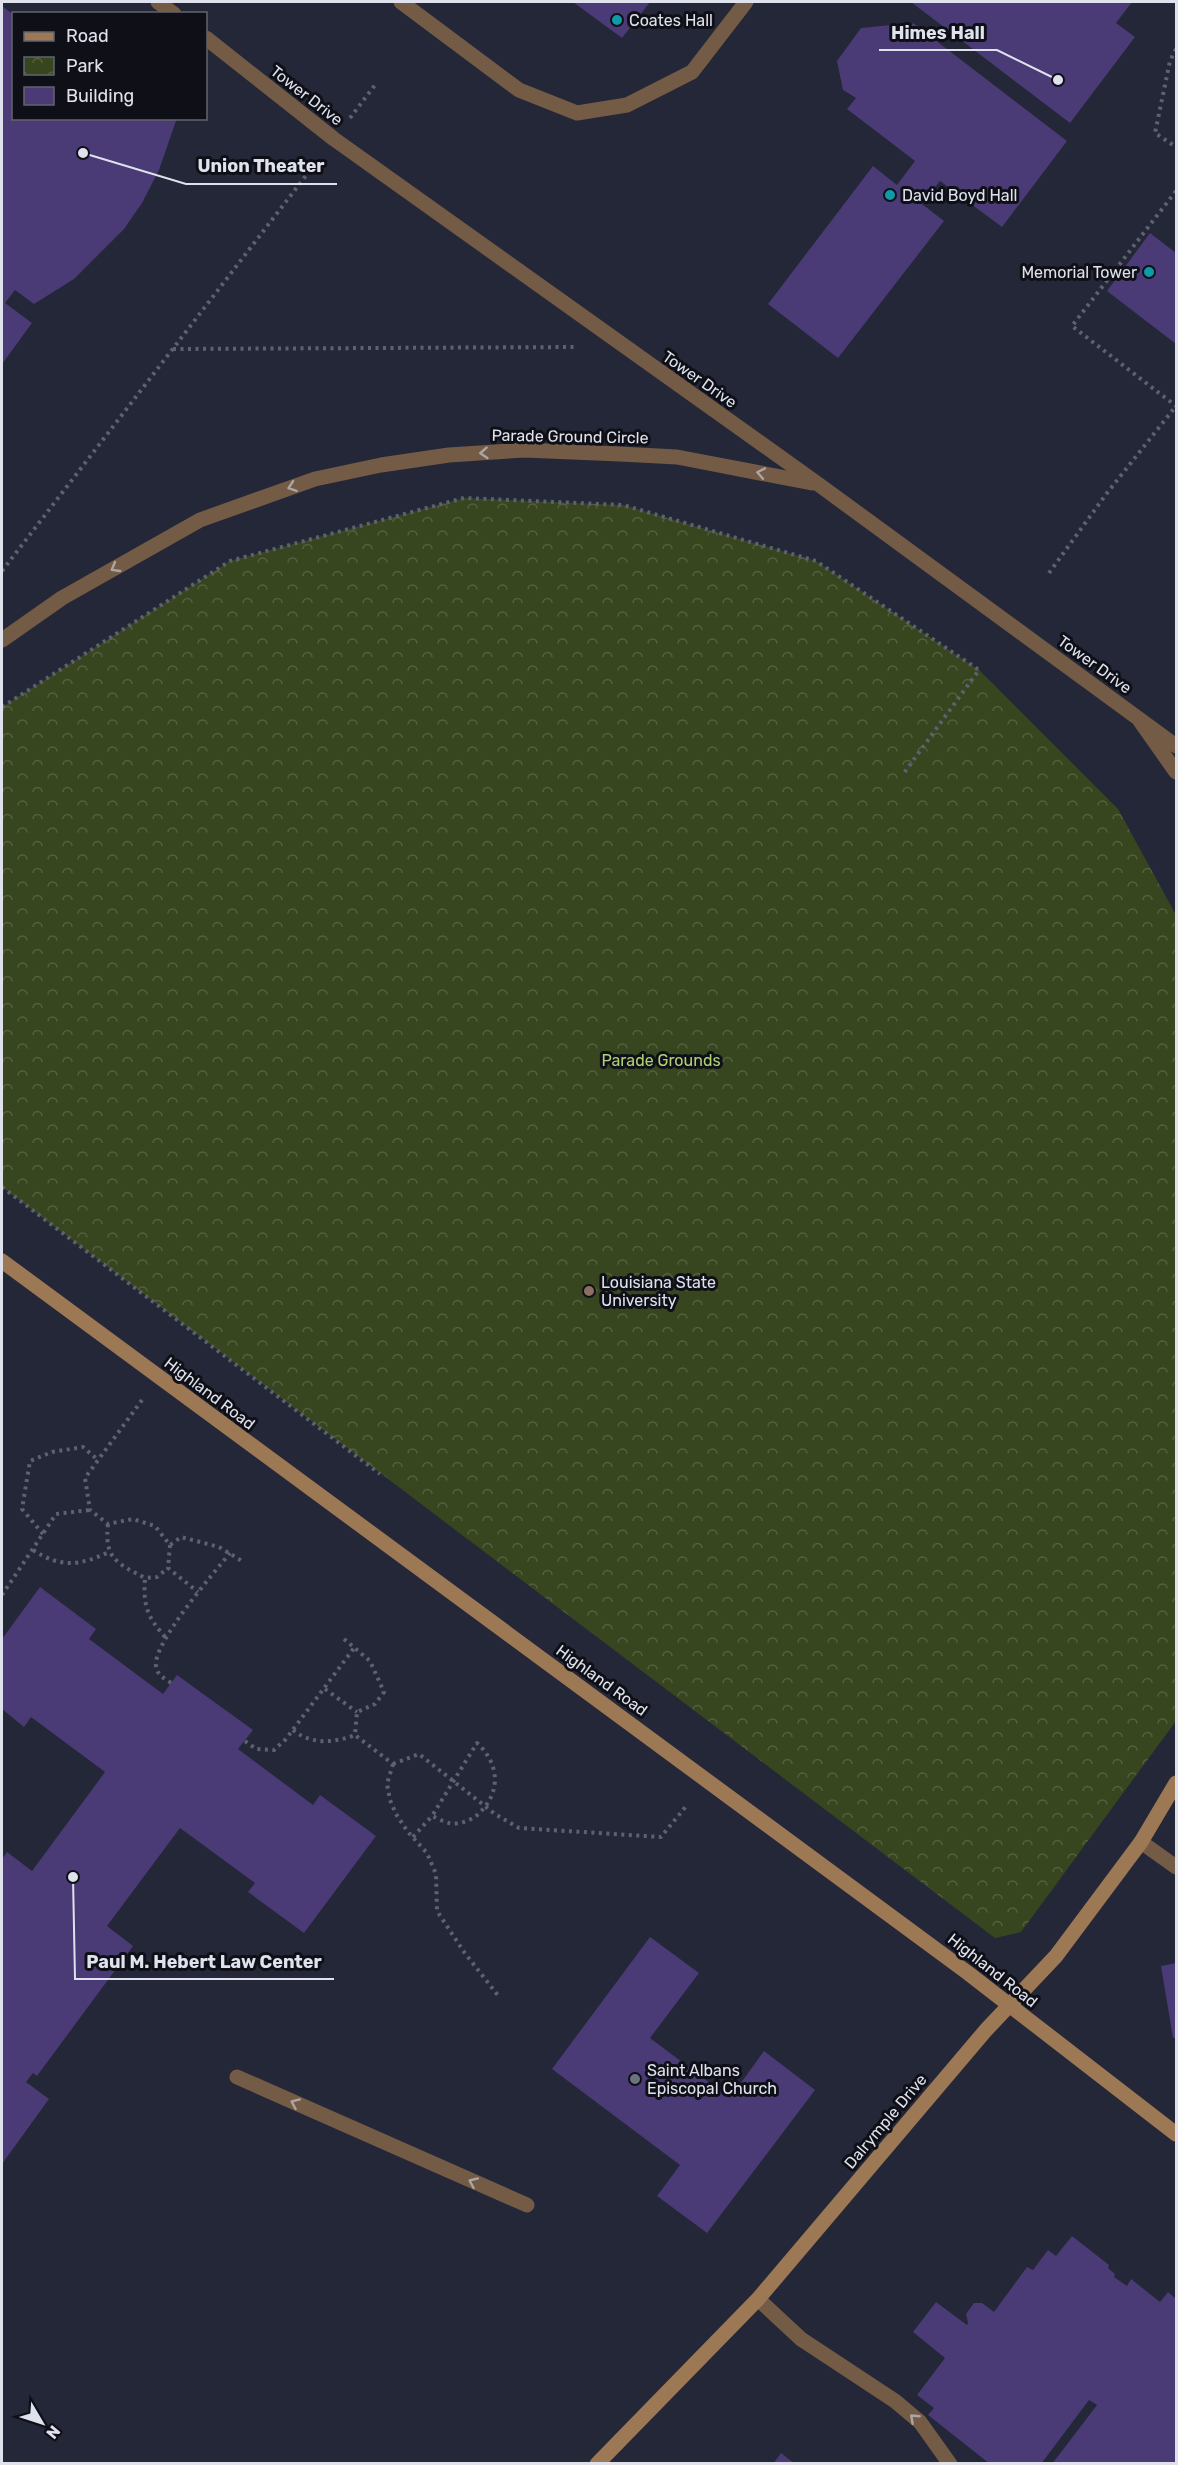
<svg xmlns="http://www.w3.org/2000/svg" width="1178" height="2465" font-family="Rubik,sans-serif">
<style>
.park{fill:url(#park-crowns)}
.building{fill:#4a3a75}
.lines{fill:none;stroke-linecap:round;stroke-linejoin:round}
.path{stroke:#5e616f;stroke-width:4;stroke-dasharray:3 4.5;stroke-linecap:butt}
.lane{stroke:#735b46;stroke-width:15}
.street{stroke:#735b46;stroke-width:15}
.secondary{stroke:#9d7855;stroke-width:15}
.oneway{stroke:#aea5a2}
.culture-dot{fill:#0f9aa8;stroke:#0f1017;stroke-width:2}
.education-dot{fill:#8d6e63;stroke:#0f1017;stroke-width:2}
.worship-dot{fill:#6b7280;stroke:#0f1017;stroke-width:2}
.labels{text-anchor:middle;stroke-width:6;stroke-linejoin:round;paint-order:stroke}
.poi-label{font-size:16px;fill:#dfe2ed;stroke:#0f1017;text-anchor:start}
.street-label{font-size:16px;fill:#dfe2ed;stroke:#0f1017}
.park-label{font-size:16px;fill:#afd272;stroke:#0f1017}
.leader{fill:none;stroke:#dfe2ed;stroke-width:2}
.callout-dot{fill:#dfe2ed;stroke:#0f1017;stroke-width:2}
.callout-label{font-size:18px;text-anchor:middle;font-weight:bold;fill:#dfe2ed;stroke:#0f1017;stroke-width:6;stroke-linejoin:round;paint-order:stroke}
</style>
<defs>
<pattern id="park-crowns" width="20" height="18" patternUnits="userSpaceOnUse" patternTransform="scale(1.5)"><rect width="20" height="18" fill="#37461e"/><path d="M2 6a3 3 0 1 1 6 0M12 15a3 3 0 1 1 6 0" fill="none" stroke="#54603f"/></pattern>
</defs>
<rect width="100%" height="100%" fill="#242737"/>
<polygon class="park" points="464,498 623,505 816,561 979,670 1118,809 1176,915 1176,1721 1021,1932 995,1938 2,1187 2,707 230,561"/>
<g class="building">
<polygon points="573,2 650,2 622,38"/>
<polygon points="911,2 1132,2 1116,23 1135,37 1070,123"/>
<polygon points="2,6 14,15 14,118 177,118 159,170 142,203 124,229 74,279 34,304 15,290 5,303 32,323 2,364"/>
<polygon points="913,23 1067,141 1002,227 940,181 922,204 944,221 838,358 768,304 873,166 897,185 915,161 847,109 856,98 843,90 837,61 861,28 891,25 905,34"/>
<polygon points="1150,233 1176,253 1176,344 1107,291"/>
<polygon points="40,1587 96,1629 89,1639 163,1694 177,1675 253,1730 238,1749 313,1805 320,1795 376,1836 304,1933 248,1892 255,1883 180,1828 107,1926 133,1946 37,2076 33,2073 26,2082 49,2099 2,2164 2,1859 7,1852 32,1871 105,1772 31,1717 24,1727 2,1709 2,1639"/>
<polygon points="650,1937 699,1973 650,2038 730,2098 764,2051 815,2090 707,2233 657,2196 680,2165 552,2069"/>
<polygon points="1176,1963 1176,2038 1173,2038 1161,1966"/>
<polygon points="1072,2236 1109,2265 1108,2268 1115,2274 1114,2277 1127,2286 1131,2279 1160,2302 1168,2292 1176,2299 1176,2464 1052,2464 1097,2405 1089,2400 1041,2464 990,2464 928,2415 934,2408 917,2395 945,2358 913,2332 936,2302 967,2325 968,2323 966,2314 974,2303 982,2303 994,2312 1027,2267 1033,2270 1048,2250 1056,2256"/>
<polygon points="781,2453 795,2464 773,2464"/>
</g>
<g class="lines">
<g class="path">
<polyline points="1176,49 1170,61 1155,133 1176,147"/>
<polyline points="350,118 375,85"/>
<polyline points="1176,191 1072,326 1176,406"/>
<polyline points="173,349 577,347"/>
<polyline points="2,571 318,160"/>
<polyline points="1049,573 1107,493 1176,406"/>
<polyline points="2,707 230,561 464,498 623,505 816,561 979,670 904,773"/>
<polyline points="2,1187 380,1474"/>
<polyline points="142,1400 85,1478 90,1510 108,1524 133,1519 155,1526 170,1545 181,1537 219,1547 242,1561"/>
<path d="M 108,1524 C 104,1559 117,1563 145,1578"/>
<polyline points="43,1534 22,1509 30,1461 52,1452 83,1447 98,1460"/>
<polyline points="170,1545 168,1568 198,1592"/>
<path d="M 33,1550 C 61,1568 79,1566 109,1552"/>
<polyline points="2,1595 56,1514 90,1510"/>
<path d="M 165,1637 C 147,1616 143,1606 145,1578 L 157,1577 L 168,1568"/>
<polyline points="344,1639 370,1661 384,1692 375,1704 357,1712 355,1735 393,1764"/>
<path d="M 171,1683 C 164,1678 157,1675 156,1666 C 153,1643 213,1574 230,1553"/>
<polyline points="325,1689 357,1712"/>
<path d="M 293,1730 C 311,1745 334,1743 355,1735"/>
<polyline points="245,1741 256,1749 274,1750 286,1739 354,1648"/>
<polyline points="393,1764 419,1754 495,1814 519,1828 661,1837 687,1805"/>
<polyline points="393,1764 387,1784 390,1800 396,1814 408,1832 427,1853 436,1874 437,1911 464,1952 500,1998"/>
<path d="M 413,1837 L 432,1816 C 437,1818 444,1822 449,1823 C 458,1825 469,1821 476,1816 C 501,1795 501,1765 477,1743 L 432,1816"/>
</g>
<g class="lane">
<polyline points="401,2 519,90 577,113 627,105 692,72 746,2"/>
<polyline points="1140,721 1176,772"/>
<polyline points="1141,1842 1176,1867"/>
<polyline points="237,2077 527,2205"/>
<polyline points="758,2299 801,2339 895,2401 920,2422 950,2464"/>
</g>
<g class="street">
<polyline points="158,2 174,14"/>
<polyline points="206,38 334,139 818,484 1176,746"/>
<polyline points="2,640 62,598 200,520 315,479 381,465 449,455 524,450 620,454 677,457 812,483"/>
</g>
<g class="secondary">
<polyline points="2,1261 968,1973 1176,2134"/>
<polyline points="597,2464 758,2299 986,2030 1056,1956 1141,1842 1176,1783"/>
</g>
</g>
<defs><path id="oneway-chevron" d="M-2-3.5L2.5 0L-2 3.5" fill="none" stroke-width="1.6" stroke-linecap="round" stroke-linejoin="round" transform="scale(1.5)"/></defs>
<g class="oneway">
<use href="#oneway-chevron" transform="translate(484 453) rotate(176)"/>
<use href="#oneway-chevron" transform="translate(761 473) rotate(-169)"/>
<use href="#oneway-chevron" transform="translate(292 487) rotate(161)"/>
<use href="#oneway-chevron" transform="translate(115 568) rotate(150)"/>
<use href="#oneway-chevron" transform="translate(295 2103) rotate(-156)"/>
<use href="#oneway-chevron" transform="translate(473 2182) rotate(-156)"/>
<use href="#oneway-chevron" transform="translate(914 2418) rotate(-137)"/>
</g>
<g class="culture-dot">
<circle cx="617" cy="20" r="6"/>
<circle cx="890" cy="195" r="6"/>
<circle cx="1149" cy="272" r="6"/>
</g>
<circle class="education-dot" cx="589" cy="1291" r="6"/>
<circle class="worship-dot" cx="635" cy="2079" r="6"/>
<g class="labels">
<g class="poi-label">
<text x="629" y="26">Coates Hall</text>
<text x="902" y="201">David Boyd Hall</text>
<text x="1137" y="278" text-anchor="end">Memorial Tower</text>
<text x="601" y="1288">Louisiana State<tspan x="601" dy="18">University</tspan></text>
<text x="647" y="2076">Saint Albans<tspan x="647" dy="18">Episcopal Church</tspan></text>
</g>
<g class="street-label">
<text transform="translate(307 95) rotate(38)" y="6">Tower Drive</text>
<text transform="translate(700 379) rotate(35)" y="6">Tower Drive</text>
<text transform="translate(570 436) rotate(1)" y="6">Parade Ground Circle</text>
<text transform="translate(1095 664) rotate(36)" y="6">Tower Drive</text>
<text transform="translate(210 1393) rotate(37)" y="6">Highland Road</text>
<text transform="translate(602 1680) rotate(36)" y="6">Highland Road</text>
<text transform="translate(993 1970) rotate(38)" y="6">Highland Road</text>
<text transform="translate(885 2121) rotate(-50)" y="6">Dalrymple Drive</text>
</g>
<g class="park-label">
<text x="661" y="1066">Parade Grounds</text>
</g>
</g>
<path class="leader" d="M1058 80L997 50H879M83 153L186 184H337M73 1877L75 1979H334"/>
<g class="callout-dot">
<circle cx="1058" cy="80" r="6"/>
<circle cx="83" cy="153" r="6"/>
<circle cx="73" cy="1877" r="6"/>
</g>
<g class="callout-label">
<text x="938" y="39">Himes Hall</text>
<text x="261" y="172">Union Theater</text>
<text x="204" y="1968">Paul M. Hebert Law Center</text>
</g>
<rect width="1178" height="2465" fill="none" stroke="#dfe2ed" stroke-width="6"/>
<rect x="12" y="12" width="195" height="108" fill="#0f1017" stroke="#62646d" stroke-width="1.5"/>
<rect x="24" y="32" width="30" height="9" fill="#9d7855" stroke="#62646d" stroke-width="1.5"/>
<text x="66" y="42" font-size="18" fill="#dfe2ed">Road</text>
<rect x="24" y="57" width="30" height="18" fill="url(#park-crowns)" stroke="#62646d" stroke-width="1.5"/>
<text x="66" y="72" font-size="18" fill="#dfe2ed">Park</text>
<rect x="24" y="87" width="30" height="18" fill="#4a3a75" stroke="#62646d" stroke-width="1.5"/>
<text x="66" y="102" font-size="18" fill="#dfe2ed">Building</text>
<g transform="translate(42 2423) rotate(129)" stroke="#0f1017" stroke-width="4.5" paint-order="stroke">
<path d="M0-4.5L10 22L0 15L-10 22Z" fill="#dfe2ed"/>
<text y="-9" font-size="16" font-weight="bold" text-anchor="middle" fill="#dfe2ed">N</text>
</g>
</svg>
